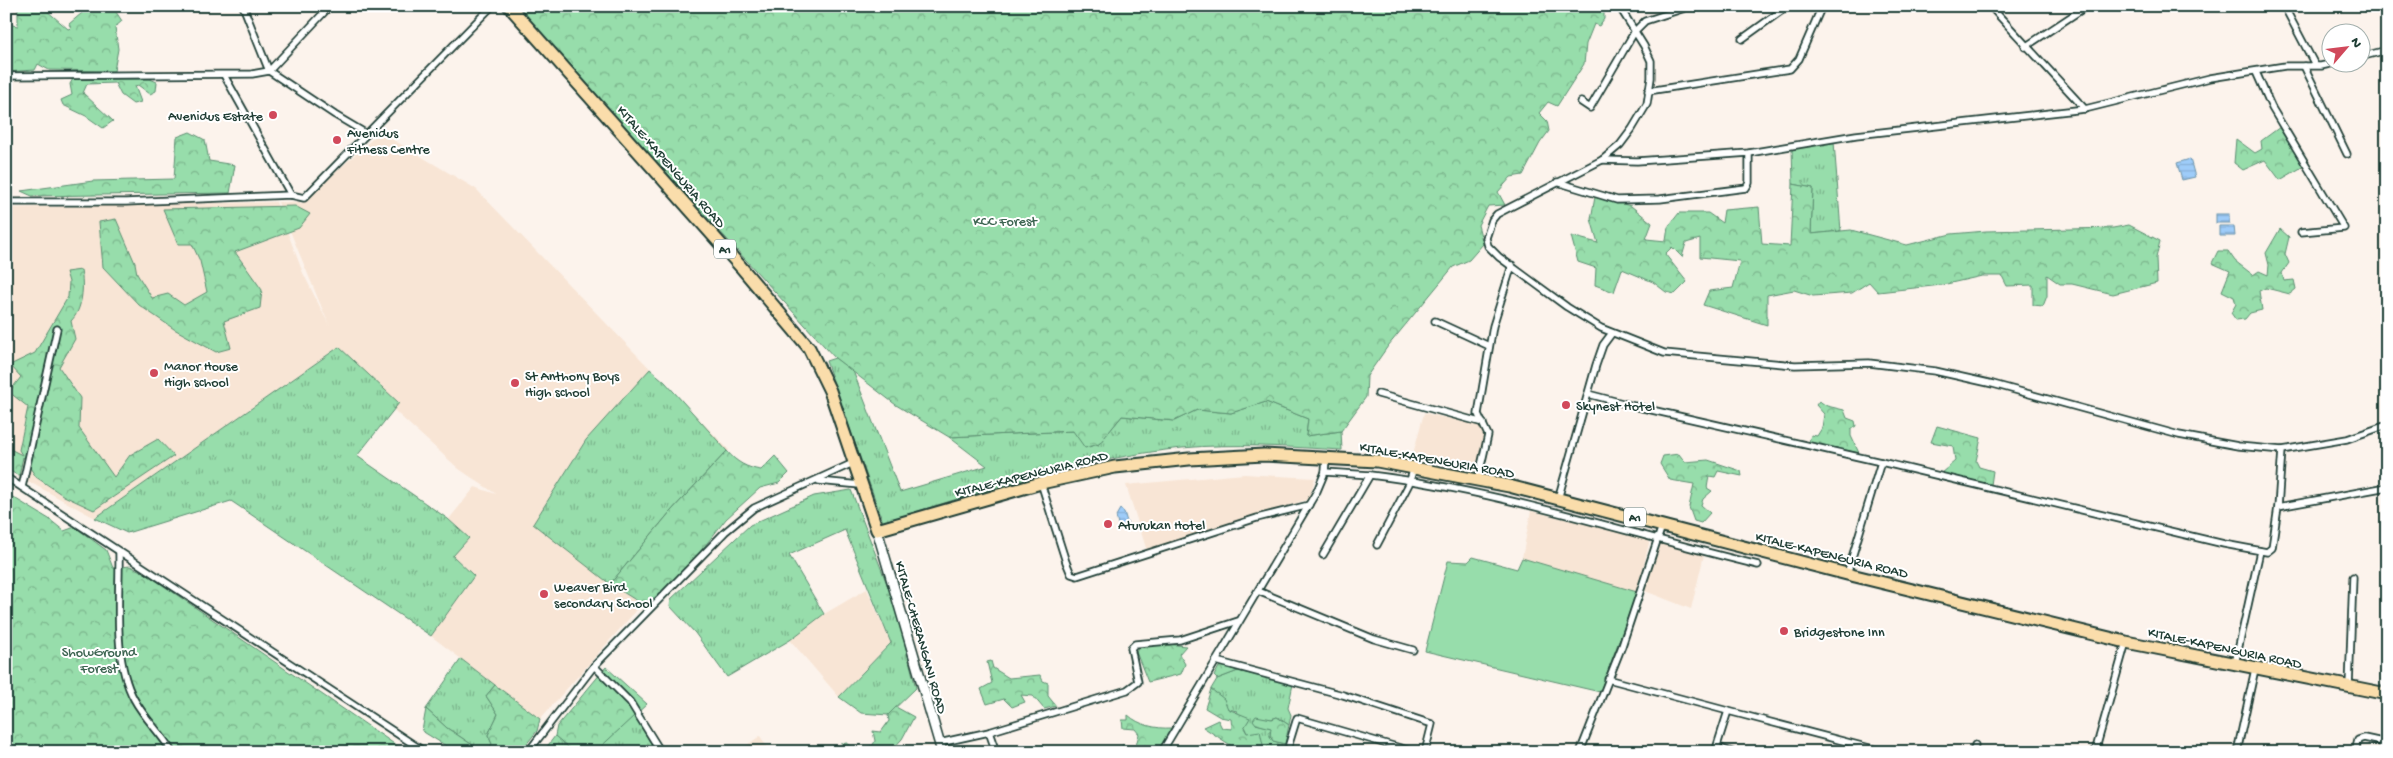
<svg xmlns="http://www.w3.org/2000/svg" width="2393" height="758" font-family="'Gochi Hand',sans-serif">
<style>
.built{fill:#f8e5d5}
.grass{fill:url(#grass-tufts);stroke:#5b8d70}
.forest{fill:url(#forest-crowns);stroke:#5b8d70}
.pitch{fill:#97ddab;stroke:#5b8d70}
.water{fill:url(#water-rules);stroke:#6b93aa}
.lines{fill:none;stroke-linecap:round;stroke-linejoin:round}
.street-casing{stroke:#1f3d34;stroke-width:9}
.secondary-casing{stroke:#1f3d34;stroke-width:12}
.highway-casing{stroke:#1f3d34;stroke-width:15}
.street{stroke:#fff;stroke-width:5.5}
.secondary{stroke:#fff;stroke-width:9}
.highway{stroke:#faddab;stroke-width:11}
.poi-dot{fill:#d1495b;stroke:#fff;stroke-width:2}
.labels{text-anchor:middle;stroke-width:4;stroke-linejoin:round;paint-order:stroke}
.shield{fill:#fff;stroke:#627771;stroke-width:1}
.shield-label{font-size:12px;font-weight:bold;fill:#1f3d34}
.poi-label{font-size:14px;fill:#1f3d34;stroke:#fff;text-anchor:start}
.street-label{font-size:14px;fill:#1f3d34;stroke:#fff}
.park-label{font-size:14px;fill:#3d6552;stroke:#fff}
</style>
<defs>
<pattern id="grass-tufts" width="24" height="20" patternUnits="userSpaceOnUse" patternTransform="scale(1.25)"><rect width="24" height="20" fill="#97ddab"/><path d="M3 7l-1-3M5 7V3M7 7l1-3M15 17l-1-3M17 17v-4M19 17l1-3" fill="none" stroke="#7bb48c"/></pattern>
<pattern id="forest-crowns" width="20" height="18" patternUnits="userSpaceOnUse" patternTransform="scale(1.25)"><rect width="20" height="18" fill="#97ddab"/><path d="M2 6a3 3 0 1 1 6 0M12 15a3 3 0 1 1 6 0" fill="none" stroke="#7bb48c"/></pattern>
<pattern id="water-rules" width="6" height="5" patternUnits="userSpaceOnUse" patternTransform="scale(1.25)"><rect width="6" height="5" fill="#9eccf9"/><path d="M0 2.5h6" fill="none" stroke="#88b0d6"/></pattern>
</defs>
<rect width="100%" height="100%" fill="#fcf3ec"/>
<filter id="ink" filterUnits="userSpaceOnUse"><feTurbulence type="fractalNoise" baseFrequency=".02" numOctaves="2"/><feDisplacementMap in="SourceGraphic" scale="10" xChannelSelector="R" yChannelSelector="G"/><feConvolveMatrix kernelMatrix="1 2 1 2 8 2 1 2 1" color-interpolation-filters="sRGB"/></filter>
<g filter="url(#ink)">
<g class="built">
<polygon points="380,132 476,189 729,450 612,585 642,604 540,719 431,636 474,576 453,556 468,538 449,519 475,487 496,494 459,469 398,414 336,349 95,518 6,469 6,208 276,202 303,273 329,325 278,202 302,203"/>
<polygon points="1424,413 1482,426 1486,439 1479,467 1413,454"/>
<polygon points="1244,474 1315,478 1309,499 1147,551 1126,485"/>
<polygon points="1531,511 1650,539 1637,592 1522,558"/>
<polygon points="1659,541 1704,555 1691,609 1645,591"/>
<polygon points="867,589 891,643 839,697 790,640 824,614"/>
<polygon points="760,736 770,752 737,752"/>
</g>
<g class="grass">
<polygon points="1834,142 1841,231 1811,234 1813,188 1793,184 1792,148"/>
<polygon points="339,347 399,403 357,456 448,519 469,538 453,556 474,576 431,636 231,501 127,533 95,518"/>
<path d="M 835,358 L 853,371 L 900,492 L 987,466 L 949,437 L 1074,431 L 1099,444 L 1122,416 L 1174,421 L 1197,410 L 1231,413 L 1266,402 L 1308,419 L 1306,436 L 1341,431 L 1342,450 C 1289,447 1234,443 1182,448 C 1080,459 980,492 883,522 L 826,361 Z"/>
<polygon points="650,369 665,382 727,451 671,511 610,584 533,524 586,440"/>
<polygon points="851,490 895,605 916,688 888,715 861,713 839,697 891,643 845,530 789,555 824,614 790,640 727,677 695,633 670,606 671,599 750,525 814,496"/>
<polygon points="461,659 495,685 486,696 498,714 488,735 492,744 487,752 483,752 447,728 426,709"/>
<polygon points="1238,671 1293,684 1288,708 1291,715 1289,725 1277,717 1256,724 1272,728 1270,736 1273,741 1285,744 1283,752 1264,751 1247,733 1237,711 1228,709 1211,689 1217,679"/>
<polygon points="634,715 656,752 595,752"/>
<polygon points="555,736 574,752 543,752"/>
</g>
<g class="forest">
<polygon points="18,6 49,6 46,10 68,29 71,28 69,24 82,13 77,6 112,6 122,21 115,27 118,49 114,71 49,70 38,64 35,70 6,72 6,24 18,26"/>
<polygon points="515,6 1604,6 1604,19 1599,26 1594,24 1586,44 1584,64 1557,106 1548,102 1539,113 1547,121 1549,131 1540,143 1523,175 1511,177 1498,192 1505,205 1488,206 1478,225 1483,244 1469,260 1453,267 1388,346 1367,376 1366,397 1341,431 1306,436 1308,419 1266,402 1231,413 1197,410 1174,421 1122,416 1099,444 1085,448 1073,431 949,437 896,405 835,358"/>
<polygon points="73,79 150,79 157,82 156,91 150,94 138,85 135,86 141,102 133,104 121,95 115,83 87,84 83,93 113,121 103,128 86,116 63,105 61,100 72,95 70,84"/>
<polygon points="2280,127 2304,166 2280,180 2265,160 2243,170 2234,163 2236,139 2255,153 2262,149 2261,141"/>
<polygon points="190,132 205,140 209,161 235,165 230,193 32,196 21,191 93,181 174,179 177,137"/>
<polygon points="1793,184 1813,188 1811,234 1851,230 1907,245 1951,234 1986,231 2113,228 2129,225 2160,241 2156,258 2157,283 2113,294 2072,284 2060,284 2047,275 2047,296 2043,306 2033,305 2033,285 2007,286 2002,276 1982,276 1942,285 1878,292 1869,282 1852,293 1813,296 1794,290 1767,295 1767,325 1703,305 1709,291 1733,288 1740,261 1700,257 1700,239 1686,243 1682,257 1672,247 1665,254 1687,282 1675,294 1666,292 1653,282 1622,269 1614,292 1595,285 1596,268 1578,262 1571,236 1598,243 1591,219 1595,197 1631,206 1652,223 1646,239 1666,241 1668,227 1679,213 1708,213 1722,223 1724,210 1759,207 1762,244 1790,246"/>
<polygon points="295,206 310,214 299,228 235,252 262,290 260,308 224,321 231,348 216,352 174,329 139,305 103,267 99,222 116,219 135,263 137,274 152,298 168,294 184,305 207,292 200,261 192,244 178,244 163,209"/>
<polygon points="2280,229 2289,237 2285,254 2289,263 2282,273 2284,281 2294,280 2296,289 2290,294 2266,288 2259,291 2262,310 2250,313 2245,319 2236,320 2231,313 2236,304 2234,297 2222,291 2230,271 2212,263 2218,251 2228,251 2235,261 2253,275 2259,271 2268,275 2269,265 2266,253"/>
<path d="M 81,270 C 84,286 83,309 71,321 L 75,339 L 59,367 L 80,398 L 79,428 L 114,477 L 130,455 L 158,439 L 174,456 L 94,510 L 64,496 L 36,477 L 23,457 L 19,476 L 6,469 L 6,447 L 22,455 L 19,450 L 28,407 L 9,392 L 21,377 L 10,365 L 35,353 L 68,297 L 69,282 L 66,272 Z"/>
<polygon points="1819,401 1827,406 1844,410 1847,418 1855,421 1856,426 1851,429 1851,436 1859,453 1809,442 1811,435 1817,436 1822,428 1824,414 1816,405"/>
<polygon points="1937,426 1981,438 1976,461 1979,467 1993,471 1991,485 1940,474 1955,461 1953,446 1931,442"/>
<path d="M 727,451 C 736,462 747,468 761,470 L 775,456 L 789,473 L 779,483 L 760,488 L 726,519 L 697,556 L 662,594 L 642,604 L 610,584 L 671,511 Z"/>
<polygon points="1679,454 1685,462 1708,460 1741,471 1742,476 1718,471 1715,477 1709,476 1707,488 1712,491 1703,499 1701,505 1710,513 1701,523 1694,521 1689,507 1694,484 1670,480 1660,464 1663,456"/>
<polygon points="6,493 49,519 64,531 75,527 106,550 113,568 130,566 145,573 406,752 6,752"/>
<polygon points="1167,644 1186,646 1179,654 1185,664 1181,674 1148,682 1136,652 1139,647"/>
<polygon points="991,661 993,668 1009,678 1040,675 1043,681 1048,683 1048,696 1056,706 1044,709 1033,696 1021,695 1025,702 1012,707 1004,699 987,704 981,689 992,683 987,662"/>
<polygon points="1220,665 1238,671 1217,679 1214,676"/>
<polygon points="606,667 647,704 595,752 574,752 555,736 557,726"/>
<polygon points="495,685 540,719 537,731 520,752 487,752 492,744 488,735 498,714 486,696"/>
<polygon points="1211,689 1224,699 1228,709 1250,718 1244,728 1247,733 1260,731 1264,750 1269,745 1279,752 1241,752 1203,727 1218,720 1222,728 1232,729 1231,719 1220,717 1205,708"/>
<polygon points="896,707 914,717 902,739 890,752 841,752 841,744 847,743 858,751 873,745 875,741 873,731 881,732 889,721 888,715"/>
<polygon points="426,709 447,728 483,752 456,752 422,731"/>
<path d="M 1128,715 C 1139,725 1156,729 1171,728 L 1159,749 L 1144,745 L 1138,752 L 1124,752 L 1122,745 L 1136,746 L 1139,734 L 1135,729 L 1123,728 L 1122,720 L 1128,720 Z"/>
<polygon points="1256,716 1272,719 1277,717 1289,725 1285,744 1273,741 1270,736 1271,728 1256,724 1253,720"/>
</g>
<polygon class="pitch" points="1473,557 1517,569 1522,558 1637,592 1600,692 1425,651 1448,561 1468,562"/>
<g class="water">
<polygon points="2190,159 2195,177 2182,180 2177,163"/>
<rect x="2216" y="214" width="13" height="9"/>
<polygon points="2219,226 2234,226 2235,236 2219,236"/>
<polygon points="1120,509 1124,512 1128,525 1119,528 1116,516"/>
</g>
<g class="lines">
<g class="street-casing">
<g id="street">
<polyline points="243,6 269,71 335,115 367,134"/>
<polyline points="1619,6 1644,46 1651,61 1651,78 1647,104 1632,129 1620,145 1602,160 1497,214 1492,220 1486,238 1488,246 1499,257 1567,307 1601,328 1664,353 1795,365 1869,363 1935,371 1993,384 2179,435 2238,446 2282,450 2347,439 2387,425"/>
<polyline points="1990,6 2085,109 2210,78 2285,66 2321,66 2338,62"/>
<polyline points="2284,6 2315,65"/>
<polyline points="1742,39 1788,6"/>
<polyline points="2025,47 2087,6"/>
<polyline points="2360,57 2387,50"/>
<polyline points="2304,66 2347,154"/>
<polyline points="2256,72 2272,108 2344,228 2301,232"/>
<polyline points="224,75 291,195"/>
<polyline points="6,76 252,74 269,71 330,6"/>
<polyline points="1648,91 1790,69 1799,59 1822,6"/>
<polyline points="1581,102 1590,108 1635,31 1645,21 1691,6"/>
<polyline points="1602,160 1637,161 1749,153 1856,135 2085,109"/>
<polyline points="1557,182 1617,200 1660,199 1746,188 1749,183 1749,153"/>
<polyline points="6,202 126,202 291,195 304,198 492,6"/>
<polyline points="1435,321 1489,346"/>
<polyline points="1378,394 1483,423"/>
<polyline points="1588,394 1634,406 1881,462"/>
<polyline points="1326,458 1325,472 1317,491 1216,661 1343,695 1432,724 1425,752"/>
<path d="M 1370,475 C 1502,491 1629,534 1758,565"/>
<polyline points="6,477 425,752"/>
<polyline points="1478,479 1488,435 1478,414 1493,326 1512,265"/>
<polyline points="819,481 860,485"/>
<polyline points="1041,483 1066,562 1071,574 1077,576 1257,518 1309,505"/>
<polyline points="22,487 57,329"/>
<polyline points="1558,499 1596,365 1603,345 1612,333"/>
<polyline points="2278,507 2387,487"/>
<polyline points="1377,545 1409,484 1414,467"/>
<path d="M 119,552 C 120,597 112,659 134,699 C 144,718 161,733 172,752"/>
<polyline points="1323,555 1370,475 1325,472"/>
<polyline points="1847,574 1881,462 2224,544 2267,552 2272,548 2278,507 2282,450"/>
<polyline points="1258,591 1374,639 1413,650"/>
<polyline points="2235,664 2260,551"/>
<polyline points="594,666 630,702 661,752"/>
<polyline points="1608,679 1728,711"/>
<polyline points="2349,687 2353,577"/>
<polyline points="989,732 996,752"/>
<polyline points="939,743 989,732 1127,690 1138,682 1131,648 1135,644 1180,640 1238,621"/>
<polyline points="1289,744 1297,718 1414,752"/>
<polyline points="1717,747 1732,752"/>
<polyline points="1164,748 1216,661"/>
<polyline points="528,752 594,666 725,532 754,508 853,463"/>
<polyline points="1161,752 1164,748 1171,752"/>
<polyline points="1580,752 1622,646 1662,526"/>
<polyline points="1715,752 1728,711 1885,752"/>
<polyline points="1973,752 1975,745"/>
<polyline points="2095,752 2126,642"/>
<polyline points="2237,752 2255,669"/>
<polyline points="2355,752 2358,740 2364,738 2387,743"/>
</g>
</g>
<g class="secondary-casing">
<polyline id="secondary" points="877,530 942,752"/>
</g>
<g class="highway-casing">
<polyline id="highway" points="509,6 741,267 809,348 830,391 877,530 1041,483 1115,467 1189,459 1264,455 1377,461 1509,486 1847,574 2126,642 2387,694"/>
</g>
<use href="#street" class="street"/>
<use href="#secondary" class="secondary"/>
<use href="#highway" class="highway"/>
</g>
</g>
<g class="poi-dot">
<circle cx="273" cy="115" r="5"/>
<circle cx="337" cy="140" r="5"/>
<circle cx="154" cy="373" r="5"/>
<circle cx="515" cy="383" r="5"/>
<circle cx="1566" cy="405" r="5"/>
<circle cx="1108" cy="524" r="5"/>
<circle cx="544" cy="594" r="5"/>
<circle cx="1784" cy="631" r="5"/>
</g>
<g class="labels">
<g class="shield">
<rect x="714" y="239.5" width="22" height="19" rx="4"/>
<rect x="1624" y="507.5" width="22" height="19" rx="4"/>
</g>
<g class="shield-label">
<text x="725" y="253">A1</text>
<text x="1635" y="521">A1</text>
</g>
<g class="poi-label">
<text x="263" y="120" text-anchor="end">Avenidus Estate</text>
<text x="347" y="137">Avenidus<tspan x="347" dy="16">Fitness Centre</tspan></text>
<text x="164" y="370">Manor House<tspan x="164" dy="16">High school</tspan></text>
<text x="525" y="380">St Anthony Boys<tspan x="525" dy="16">High school</tspan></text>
<text x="1576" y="410">Skynest Hotel</text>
<text x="1118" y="529">Aturukan Hotel</text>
<text x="554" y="591">Weaver Bird<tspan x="554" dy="16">secondary School</tspan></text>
<text x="1794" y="636">Bridgestone Inn</text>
</g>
<g class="street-label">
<text transform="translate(672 166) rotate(49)" y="5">KITALE-KAPENGURIA ROAD</text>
<text transform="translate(1437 459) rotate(10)" y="5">KITALE-KAPENGURIA ROAD</text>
<text transform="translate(1031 473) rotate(-14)" y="5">KITALE-KAPENGURIA ROAD</text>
<text transform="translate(1832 554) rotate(14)" y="5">KITALE-KAPENGURIA ROAD</text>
<text transform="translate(922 637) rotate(74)" y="5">KITALE-CHERANGANI ROAD</text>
<text transform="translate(2225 647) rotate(12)" y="5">KITALE-KAPENGURIA ROAD</text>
</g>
<g class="park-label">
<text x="1005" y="225">KCC Forest</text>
<text x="99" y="656">ShowGround<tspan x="99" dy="16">Forest</tspan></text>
</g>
</g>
<rect width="2393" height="758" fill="none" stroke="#fff" stroke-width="25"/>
<rect x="12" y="12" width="2368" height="733" fill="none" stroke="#1f3d34" stroke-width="2" filter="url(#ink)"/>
<g transform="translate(2346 48) rotate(62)"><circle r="24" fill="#ffffff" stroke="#a5b1ae"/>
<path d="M0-4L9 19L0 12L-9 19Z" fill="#d1495b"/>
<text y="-8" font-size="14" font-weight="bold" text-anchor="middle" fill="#1f3d34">N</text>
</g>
</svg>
